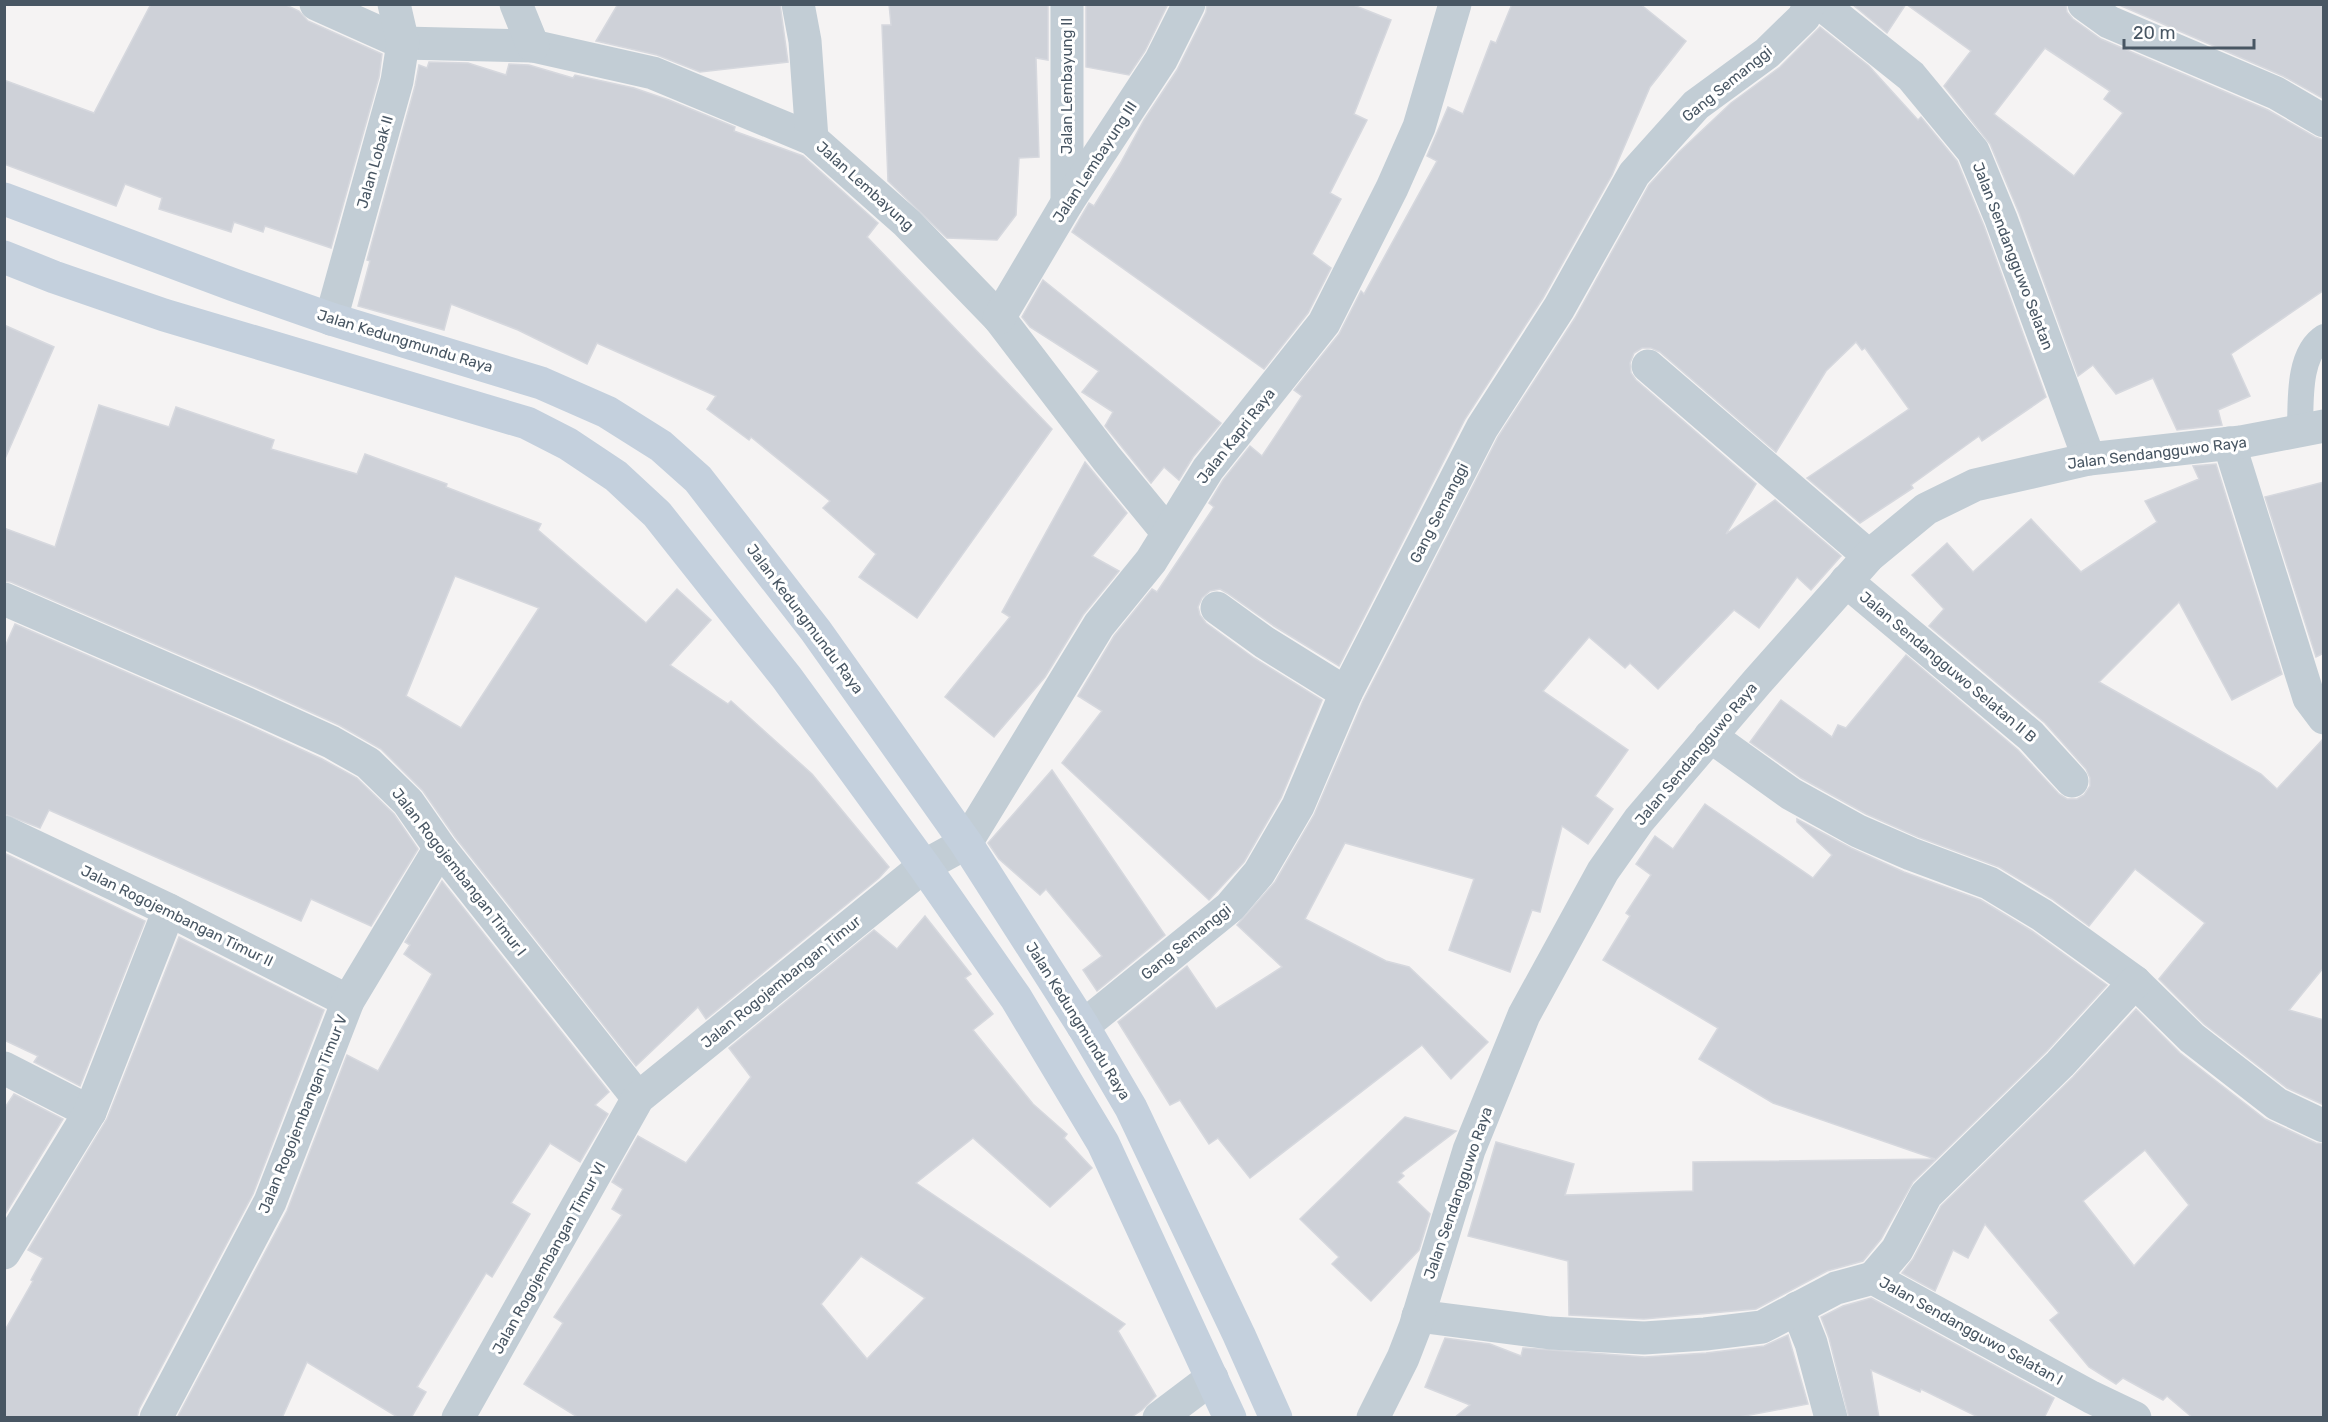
<svg xmlns="http://www.w3.org/2000/svg" width="2328" height="1422" font-family="Rubik,sans-serif">
<style>
.building{fill:#ced1d8;stroke:#d6d8de;stroke-width:1.5;fill-rule:evenodd}
.lines{fill:none;stroke-linecap:round;stroke-linejoin:round}
.lane{stroke:#c2cdd5;stroke-width:26}
.street{stroke:#c2cdd5;stroke-width:33}
.secondary{stroke:#c4d0dd;stroke-width:33}
.labels{text-anchor:middle;stroke-width:6;stroke-linejoin:round;paint-order:stroke}
.street-label{font-size:15px;fill:#485663;stroke:#fff}
</style>
<rect width="100%" height="100%" fill="#f5f3f3"/>
<g class="building">
<polygon points="151,4 284,4 299,11 308,21 382,54 379,77 331,248 265,226 263,232 234,222 231,232 159,209 162,198 125,184 116,206 4,164 4,80 94,113"/>
<polygon points="618,4 780,4 788,62 700,72 657,55 596,41"/>
<polygon points="889,4 1048,4 1048,60 1036,58 1039,157 1019,158 1016,215 997,240 947,238 888,181 882,25 891,25"/>
<polygon points="1086,4 1168,4 1145,51 1129,75 1086,67"/>
<polygon points="1207,4 1351,4 1391,20 1354,114 1367,120 1330,193 1341,199 1312,254 1331,268 1308,313 1264,369 1072,232 1089,203 1094,206 1120,164 1144,120 1177,70 1206,12"/>
<polygon points="1512,4 1640,4 1686,41 1650,87 1612,175 1543,298 1465,419 1339,666 1274,626 1227,593 1220,589 1210,591 1202,598 1198,607 1200,615 1206,623 1254,658 1322,700 1281,798 1244,862 1209,900 1062,763 1102,711 1078,696 1114,636 1152,589 1157,592 1214,507 1209,503 1223,480 1250,446 1262,456 1302,396 1294,390 1339,334 1361,291 1364,294 1437,161 1427,156 1448,107 1463,114 1491,41 1496,43"/>
<polygon points="1852,4 1906,4 1887,33"/>
<path d="M 1906,4 L 2066,4 L 2067,12 L 2073,19 L 2101,39 L 2268,110 L 2315,137 L 2324,140 L 2324,290 L 2231,354 L 2250,396 L 2218,410 L 2222,425 L 2177,430 L 2153,378 L 2116,394 L 2093,365 L 2078,376 L 2019,213 L 1990,144 L 1944,86 L 1971,51 ZM 2045,48 L 2110,91 L 2104,99 L 2123,113 L 2074,176 L 1994,114 Z"/>
<polygon points="2117,4 2324,4 2324,99 2283,76"/>
<polygon points="1820,27 1869,66 1918,120 1921,117 1957,161 1984,226 2046,397 1982,441 1979,436 1911,485 1913,488 1860,523 1807,478 1909,409 1865,348 1862,350 1856,342 1826,371 1776,452 1660,352 1651,348 1642,348 1634,353 1630,363 1631,373 1636,380 1756,484 1726,534 1775,500 1841,556 1811,590 1797,577 1759,628 1734,610 1658,689 1630,663 1625,668 1589,637 1543,691 1628,750 1595,796 1613,809 1588,844 1562,826 1540,912 1532,910 1510,972 1449,950 1474,879 1345,843 1305,919 1386,961 1409,967 1488,1042 1451,1079 1422,1045 1250,1178 1218,1138 1209,1144 1180,1100 1170,1105 1118,1022 1187,966 1216,1009 1282,967 1237,925 1275,882 1314,815 1363,701 1498,437 1575,318 1649,185 1679,152 1731,103 1780,67"/>
<polygon points="429,62 468,63 506,75 509,64 529,65 573,78 575,75 634,88 669,100 735,127 734,131 803,156 878,223 867,237 1052,429 917,618 859,577 876,554 823,508 830,501 751,437 749,440 707,409 716,396 597,343 587,364 518,330 451,304 444,330 358,306 370,261 367,260 415,86 419,65 427,68"/>
<polygon points="1043,280 1221,423 1193,457 1179,480 1164,467 1151,483 1105,426 1113,412 1082,392 1099,371 1030,327 1022,317"/>
<polygon points="4,325 54,347 4,461"/>
<path d="M 99,405 L 169,427 L 176,407 L 274,440 L 271,449 L 357,474 L 365,454 L 447,484 L 446,487 L 541,524 L 538,530 L 646,623 L 677,589 L 711,620 L 670,665 L 728,704 L 731,701 L 812,774 L 889,867 L 879,878 L 706,1019 L 698,1007 L 636,1066 L 455,837 L 423,791 L 381,749 L 339,725 L 255,687 L 11,582 L 4,581 L 4,528 L 55,547 ZM 455,576 L 539,608 L 461,728 L 406,696 Z"/>
<polygon points="1085,462 1127,513 1092,556 1119,571 1083,615 1045,677 994,737 945,697 1010,617 1002,612"/>
<polygon points="2216,464 2282,674 2232,700 2179,602 2099,682 2261,774 2277,789 2324,738 2324,967 2289,1010 2324,1020 2324,1105 2287,1088 2204,1024 2159,979 2205,923 2135,869 2089,926 2052,899 1999,867 1918,837 1866,814 1801,778 1750,742 1781,700 1832,737 1838,725 1846,728 1906,655 2018,750 2059,794 2067,799 2077,799 2084,795 2090,786 2090,778 2086,769 2045,723 1929,626 1944,609 1912,575 1947,543 1973,572 2031,519 2081,572 2157,522 2145,501 2199,479 2193,466"/>
<polygon points="2324,482 2324,653 2316,657 2265,497"/>
<polygon points="15,624 239,721 322,759 357,778 394,814 418,849 371,926 311,899 301,921 49,810 40,828 4,814 4,649"/>
<polygon points="1052,770 1165,935 1097,991 1083,970 1102,956 1046,889 1040,895 999,859 988,843"/>
<polygon points="1705,804 1813,878 1832,855 1797,822 1797,819 1851,848 1904,872 1981,900 2032,931 2107,985 2047,1051 1913,1182 1881,1239 1863,1261 1827,1271 1756,1309 1644,1319 1569,1315 1568,1261 1468,1236 1496,1142 1574,1164 1565,1195 1693,1191 1693,1162 1935,1159 1773,1103 1699,1059 1718,1028 1603,960 1630,916 1626,913 1651,875 1636,864 1655,836 1673,849"/>
<polygon points="4,853 145,921 80,1086 34,1062 38,1056 4,1040"/>
<polygon points="442,881 609,1092 595,1105 608,1114 580,1162 550,1143 511,1203 530,1214 492,1277 486,1273 417,1387 426,1392 411,1418 399,1418 307,1362 282,1418 177,1418 287,1211 347,1055 378,1071 432,974 404,954 410,945 405,942"/>
<path d="M 925,916 L 971,974 L 965,978 L 993,1014 L 973,1030 L 1033,1104 L 1067,1134 L 1064,1138 L 1092,1168 L 1050,1207 L 973,1138 L 916,1183 L 1125,1324 L 1118,1331 L 1156,1396 L 1142,1410 L 1130,1418 L 579,1418 L 524,1384 L 563,1323 L 554,1317 L 622,1215 L 612,1209 L 623,1189 L 612,1182 L 638,1136 L 686,1163 L 751,1077 L 729,1048 L 874,930 L 897,949 ZM 861,1256 L 925,1298 L 867,1359 L 821,1304 Z"/>
<polygon points="179,937 324,1010 253,1194 139,1409 137,1418 4,1418 4,1332 33,1281 31,1280 43,1258 28,1250 107,1119"/>
<path d="M 2136,1009 L 2180,1053 L 2265,1119 L 2316,1143 L 2324,1144 L 2324,1418 L 2193,1418 L 2167,1396 L 2163,1400 L 2123,1378 L 2116,1384 L 2089,1367 L 2050,1320 L 2059,1313 L 1985,1224 L 1968,1258 L 1953,1250 L 1935,1291 L 1902,1273 L 1913,1259 L 1941,1206 L 2073,1077 ZM 2145,1150 L 2189,1205 L 2134,1266 L 2083,1201 Z"/>
<polygon points="14,1094 63,1119 4,1216 4,1109"/>
<polygon points="1405,1117 1456,1131 1401,1173 1404,1176 1397,1182 1430,1214 1419,1250 1371,1301 1332,1264 1339,1257 1300,1219"/>
<polygon points="1871,1298 2054,1398 2044,1418 1980,1418 1921,1389 1920,1392 1871,1370 1879,1418 1849,1418 1829,1338 1821,1317 1843,1306"/>
<polygon points="1788,1335 1808,1404 1734,1418 1454,1418 1470,1405 1425,1387 1445,1338 1490,1344 1521,1356 1523,1348 1645,1357 1706,1353 1764,1346"/>
</g>
<g class="lines">
<path class="lane" d="M 2300,432 C 2301,404 2297,354 2324,337"/>
<g class="street">
<polyline points="316,4 403,43 533,46 653,73 812,139 907,223 999,318 1107,459 1167,532"/>
<polyline points="516,4 533,46"/>
<polyline points="798,4 805,41 812,139"/>
<polyline points="1821,4 1911,76 1973,151 2001,219 2089,459"/>
<polyline points="2084,4 2109,22 2276,93 2324,121"/>
<polyline points="1067,203 1067,4"/>
<polyline points="999,318 1067,203 1161,60 1189,4"/>
<polyline points="331,319 397,81 403,43 394,4"/>
<polyline points="1648,366 1869,556"/>
<polyline points="2229,443 2309,698 2324,718"/>
<polyline points="1846,581 2031,736 2072,781"/>
<polyline points="4,599 247,704 331,742 368,763 408,802 440,848 638,1098"/>
<polyline points="1217,608 1264,642 1346,693"/>
<polyline points="1710,736 1791,794 1858,831 1911,854 1989,883 2042,915 2135,982 2192,1038 2277,1104 2324,1126"/>
<polyline points="4,832 169,910 348,1001"/>
<polyline points="1083,1026 1230,907 1259,873 1298,806 1346,693 1482,428 1559,308 1634,174 1696,105 1767,53 1804,17 1809,4"/>
<polyline points="4,1068 90,1112"/>
<polyline points="4,1253 90,1112 169,910"/>
<polyline points="1873,1278 1897,1250 1926,1195 2060,1064 2135,982"/>
<polyline points="1797,1308 1811,1343 1831,1418"/>
<polyline points="1418,1316 1550,1333 1644,1338 1705,1334 1762,1327 1836,1288 1873,1278 2091,1397 2135,1418"/>
<polyline points="156,1418 270,1202 348,1001 440,848"/>
<polyline points="458,1418 638,1098 924,866 966,843 1099,625 1151,561 1208,469 1324,323 1392,188 1419,127 1455,4"/>
<polyline points="1159,1418 1212,1378"/>
<polyline points="1373,1418 1403,1358 1415,1327 1469,1150 1524,1015 1603,871 1639,820 1757,682 1869,556 1926,509 1975,485 2089,459 2241,442 2324,426"/>
</g>
<g class="secondary">
<polyline points="4,199 234,285 331,319 541,383 607,412 661,446 698,479 816,631 966,843 1083,1026 1131,1108 1239,1335 1276,1418"/>
<polyline points="4,257 54,277 164,315 527,423 568,444 616,476 657,514 787,678 924,866 1016,998 1103,1143 1230,1418"/>
</g>
</g>
<g class="labels">
<g class="street-label">
<text transform="translate(1727 84) rotate(-39)" y="5">Gang Semanggi</text>
<text transform="translate(1067 86) rotate(-90)" y="5">Jalan Lembayung II</text>
<text transform="translate(375 162) rotate(-74)" y="5">Jalan Lobak II</text>
<text transform="translate(1095 162) rotate(-57)" y="5">Jalan Lembayung III</text>
<text transform="translate(865 186) rotate(42)" y="5">Jalan Lembayung</text>
<text transform="translate(2013 256) rotate(69)" y="5">Jalan Sendangguwo Selatan</text>
<text transform="translate(405 341) rotate(17)" y="5">Jalan Kedungmundu Raya</text>
<text transform="translate(1236 436) rotate(-52)" y="5">Jalan Kapri Raya</text>
<text transform="translate(2157 453) rotate(-7)" y="5">Jalan Sendangguwo Raya</text>
<text transform="translate(1439 513) rotate(-63)" y="5">Gang Semanggi</text>
<text transform="translate(805 619) rotate(53)" y="5">Jalan Kedungmundu Raya</text>
<text transform="translate(1948 667) rotate(40)" y="5">Jalan Sendangguwo Selatan II B</text>
<text transform="translate(1696 754) rotate(-50)" y="5">Jalan Sendangguwo Raya</text>
<text transform="translate(459 872) rotate(52)" y="5">Jalan Rogojembangan Timur I</text>
<text transform="translate(177 916) rotate(26)" y="5">Jalan Rogojembangan Timur II</text>
<text transform="translate(1186 942) rotate(-39)" y="5">Gang Semanggi</text>
<text transform="translate(781 982) rotate(-39)" y="5">Jalan Rogojembangan Timur</text>
<text transform="translate(1078 1021) rotate(58)" y="5">Jalan Kedungmundu Raya</text>
<text transform="translate(303 1114) rotate(-68)" y="5">Jalan Rogojembangan Timur V</text>
<text transform="translate(1458 1193) rotate(-71)" y="5">Jalan Sendangguwo Raya</text>
<text transform="translate(549 1258) rotate(-61)" y="5">Jalan Rogojembangan Timur VI</text>
<text transform="translate(1971 1331) rotate(29)" y="5">Jalan Sendangguwo Selatan I</text>
</g>
</g>
<rect width="2328" height="1422" fill="none" stroke="#485663" stroke-width="12"/>
<path d="M2124 39v9h130v-9" fill="none" stroke="#485663" stroke-width="3"/>
<text x="2133" y="39" font-size="18" fill="#485663" stroke="#ffffff" stroke-width="4.5" paint-order="stroke">20 m</text>
</svg>
